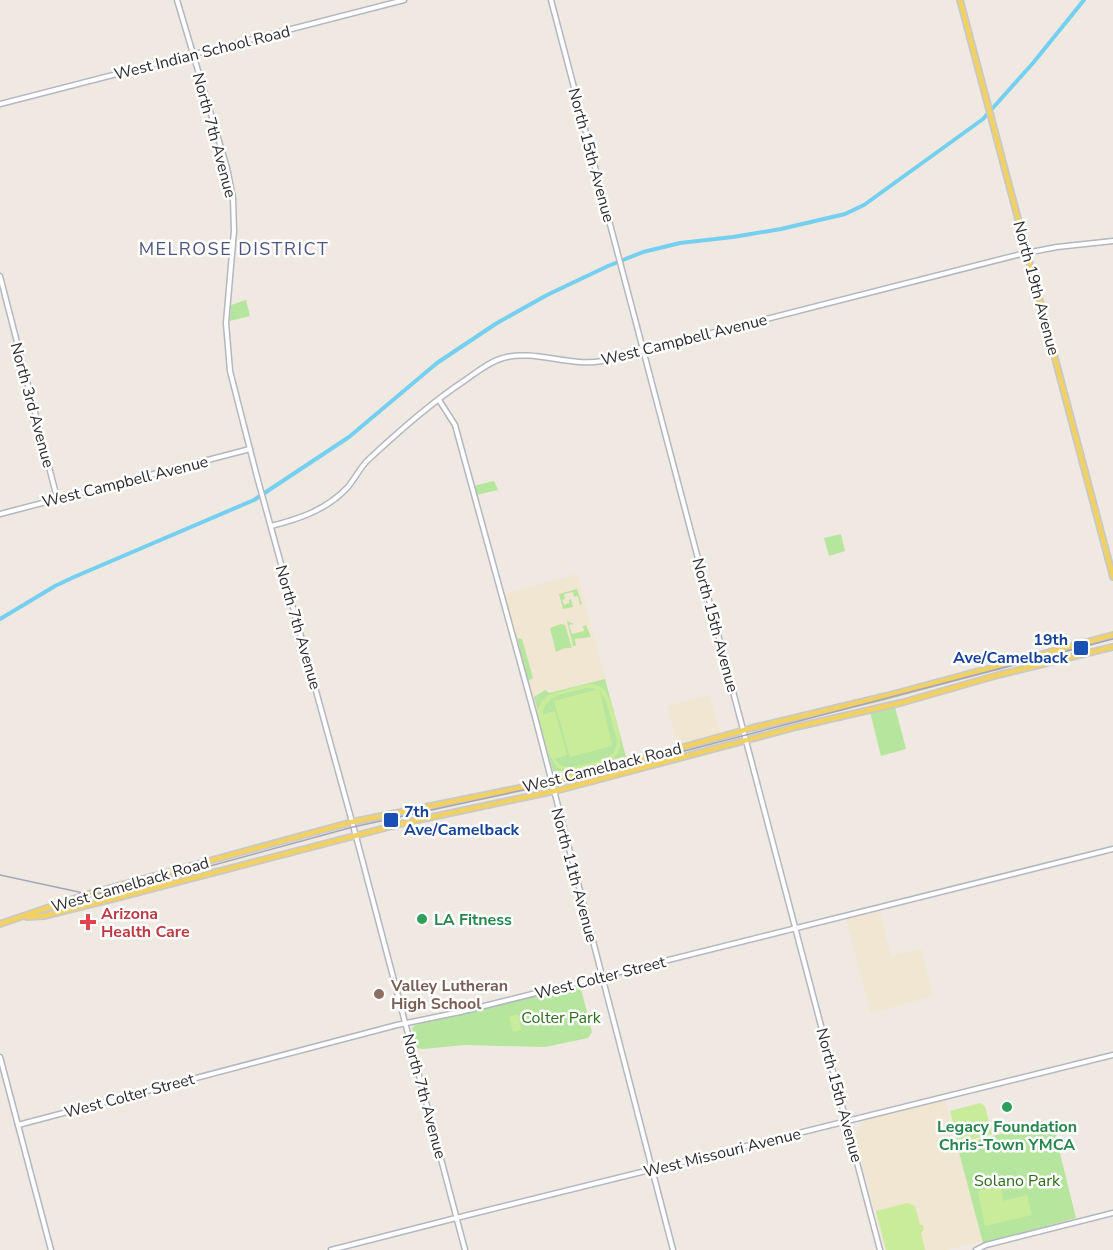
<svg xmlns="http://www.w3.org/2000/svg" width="1113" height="1250" font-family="'Nunito Sans',sans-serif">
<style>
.education{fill:#f0e6d1}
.green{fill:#b6e59e}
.pitch{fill:#c9ec9a;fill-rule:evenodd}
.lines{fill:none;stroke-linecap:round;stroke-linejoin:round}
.canal{stroke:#75cff0;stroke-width:4}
.tertiary-casing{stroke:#b4b7c1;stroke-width:7}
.secondary-casing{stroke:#b4b7c1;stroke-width:7}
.primary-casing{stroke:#c9c9c9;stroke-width:8}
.tertiary{stroke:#fff;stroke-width:4}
.secondary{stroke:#fff;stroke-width:4}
.primary{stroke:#f2d163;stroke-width:4.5}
.tram{stroke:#a3a6b8;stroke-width:1.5}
.transit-dot{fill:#1a4fb4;stroke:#fff;stroke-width:2}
.leisure-dot{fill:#2e9e5b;stroke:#fff;stroke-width:2}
.health-dot{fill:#e0444e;stroke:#fff;stroke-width:2}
.education-dot{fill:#8d6e63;stroke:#fff;stroke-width:2}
.labels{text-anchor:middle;stroke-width:5;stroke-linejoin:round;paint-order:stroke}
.street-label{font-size:16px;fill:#2e2e2e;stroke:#fff}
.transit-label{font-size:16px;font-weight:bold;fill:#164399;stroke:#fff;text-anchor:end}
.health-label{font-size:16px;font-weight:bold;fill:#be3a42;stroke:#fff;text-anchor:start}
.leisure-label{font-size:16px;font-weight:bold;fill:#27864d;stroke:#fff;text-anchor:start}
.education-label{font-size:16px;font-weight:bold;fill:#785e54;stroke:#fff;text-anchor:start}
.park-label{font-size:16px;fill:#2c6e1b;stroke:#fff}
.neighbourhood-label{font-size:18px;letter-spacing:1.5px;fill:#4d5680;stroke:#fff}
</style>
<rect width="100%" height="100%" fill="#efe9e1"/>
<g class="education">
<polygon points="577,574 627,760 556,777 553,775 504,594"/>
<polygon points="709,695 720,734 678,745 667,706"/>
<polygon points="880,911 891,956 921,949 933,996 871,1013 846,919"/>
<polygon points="945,1100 982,1241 946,1250 885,1250 855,1136 864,1120"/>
</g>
<g class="green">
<polygon points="246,300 250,316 230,321 231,305"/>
<polygon points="494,481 498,490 476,495 473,486"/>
<polygon points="841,534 845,551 829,556 824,538"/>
<polygon points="577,589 582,604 580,605 578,596 574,597 573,592 564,594 565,599 562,600 564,605 569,603 569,600 571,599 573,607 563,609 559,594"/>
<polygon points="567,621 574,624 569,625 572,634 584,631 583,626 586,625 591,637 575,639 576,646 573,646"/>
<polygon points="561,624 565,625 572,648 565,648 556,652 550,628"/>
<polygon points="517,638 522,639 533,678 528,681"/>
<polygon points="605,679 626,757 614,759 614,762 566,773 565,771 553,771 534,697 545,690 549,693"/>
<polygon points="895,707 906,749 881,756 870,712"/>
<polygon points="580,985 592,1032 588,1038 545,1047 465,1045 423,1049 417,1048 412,1028 415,1025"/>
<polygon points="1052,1121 1076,1218 983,1243 957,1145"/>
</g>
<g class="pitch">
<path d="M 587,684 C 593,684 599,685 604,690 C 611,696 622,737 620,746 C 619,753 615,758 610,761 C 600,765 570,773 560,769 C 550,764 537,722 538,710 C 539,704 543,699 548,695 ZM 586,688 L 592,688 L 599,691 L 595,690 L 554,701 L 570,757 L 612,746 L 600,691 L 606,701 L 617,741 C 616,746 616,750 612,754 C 606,760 574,768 566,767 C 561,766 558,763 554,759 L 567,755 L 555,711 L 543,715 C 543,694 570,693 586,688 Z"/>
<polygon points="518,1014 521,1030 513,1032 509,1017"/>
<polygon points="980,1103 985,1106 992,1134 958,1143 950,1111"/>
<polygon points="1001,1185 1003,1201 1027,1195 1032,1215 985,1226 978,1193 980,1190"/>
<polygon points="907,1203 915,1206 920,1225 923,1225 924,1229 921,1233 925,1250 886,1250 876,1211"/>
</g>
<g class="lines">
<polyline class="canal" points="0,619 55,586 74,577 254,500 349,437 437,363 497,323 547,295 608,266 643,252 680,243 733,237 781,229 845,214 864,205 983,119 1033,63 1084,0"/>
<g class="tertiary-casing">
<g id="tertiary">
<polyline points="551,0 880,1250"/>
<polyline points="0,276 57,498"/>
<polyline points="439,400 455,425 535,717 673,1250"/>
<polyline points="0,514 250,449"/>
<path d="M 271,526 C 299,519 326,510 347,488 C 355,479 360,467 369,459 C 397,433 432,402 464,381 C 476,373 488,362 503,358 C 533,349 570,367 602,361 L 1021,254 L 1057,247 L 1113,241"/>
<polyline points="18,1125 397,1025 460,1012 1113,849"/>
<polyline points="456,1218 1113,1055"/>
<polyline points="976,1250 986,1245 1113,1213"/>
</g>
</g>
<g class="secondary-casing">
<g id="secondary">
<polyline points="177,0 227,168 233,198 234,231 226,323 230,371 256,473 357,840 465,1250"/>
<polyline points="0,104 404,0"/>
<polyline points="0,1057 51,1250"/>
<polyline points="331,1250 456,1218"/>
</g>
</g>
<g class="primary-casing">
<g id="primary">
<polyline points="960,0 1113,577"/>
<polyline points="27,917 44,916 120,897 404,823 559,790 796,727 904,702 998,675 1113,647"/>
<polyline points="0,924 88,894 352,822 529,786 619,765 752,728 886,696 1113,635"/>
</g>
</g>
<use href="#tertiary" class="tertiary"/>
<use href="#secondary" class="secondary"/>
<use href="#primary" class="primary"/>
<polyline class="tram" points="0,875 88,894 111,893 353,827 597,774 1113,639"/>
</g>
<g class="transit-dot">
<rect x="1073" y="640" width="16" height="16" rx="3"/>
<rect x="383" y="812" width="16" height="16" rx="3"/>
</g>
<g class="leisure-dot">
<circle cx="422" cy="919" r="6"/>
<circle cx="1007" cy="1107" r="6"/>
</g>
<path class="health-dot" d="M85 913h6v6h6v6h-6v6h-6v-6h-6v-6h6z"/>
<circle class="education-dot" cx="379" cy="994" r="6"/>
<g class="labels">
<g class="street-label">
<text transform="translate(202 52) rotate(-14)" y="6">West Indian School Road</text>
<text transform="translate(215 135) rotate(75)" y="6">North 7th Avenue</text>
<text transform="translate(592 155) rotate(75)" y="6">North 15th Avenue</text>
<text transform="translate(1037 288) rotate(75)" y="6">North 19th Avenue</text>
<text transform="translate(684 339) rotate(-14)" y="6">West Campbell Avenue</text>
<text transform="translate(33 405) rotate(75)" y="6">North 3rd Avenue</text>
<text transform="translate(125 481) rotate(-14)" y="6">West Campbell Avenue</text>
<text transform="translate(716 625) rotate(75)" y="6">North 15th Avenue</text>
<text transform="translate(299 627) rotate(74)" y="6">North 7th Avenue</text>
<text transform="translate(602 767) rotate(-14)" y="6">West Camelback Road</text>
<text transform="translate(575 875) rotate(75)" y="6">North 11th Avenue</text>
<text transform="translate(130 884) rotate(-16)" y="6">West Camelback Road</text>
<text transform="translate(600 977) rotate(-14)" y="6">West Colter Street</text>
<text transform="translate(129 1095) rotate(-15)" y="6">West Colter Street</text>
<text transform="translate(840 1095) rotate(75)" y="6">North 15th Avenue</text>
<text transform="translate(425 1096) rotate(75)" y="6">North 7th Avenue</text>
<text transform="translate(722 1152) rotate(-14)" y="6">West Missouri Avenue</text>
</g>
<g class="transit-label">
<text x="1068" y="645">19th<tspan x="1068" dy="18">Ave/Camelback</tspan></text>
<text x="404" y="817" text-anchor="start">7th<tspan x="404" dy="18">Ave/Camelback</tspan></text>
</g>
<g class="health-label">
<text x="101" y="919">Arizona<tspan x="101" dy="18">Health Care</tspan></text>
</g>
<g class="leisure-label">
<text x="434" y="925">LA Fitness</text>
<text x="1007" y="1132" text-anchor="middle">Legacy Foundation<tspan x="1007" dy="18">Chris-Town YMCA</tspan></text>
</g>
<g class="education-label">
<text x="391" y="991">Valley Lutheran<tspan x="391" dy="18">High School</tspan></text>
</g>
<g class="park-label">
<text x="561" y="1023">Colter Park</text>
<text x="1017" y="1186">Solano Park</text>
</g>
<g class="neighbourhood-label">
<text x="234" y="255">MELROSE DISTRICT</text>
</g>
</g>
</svg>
